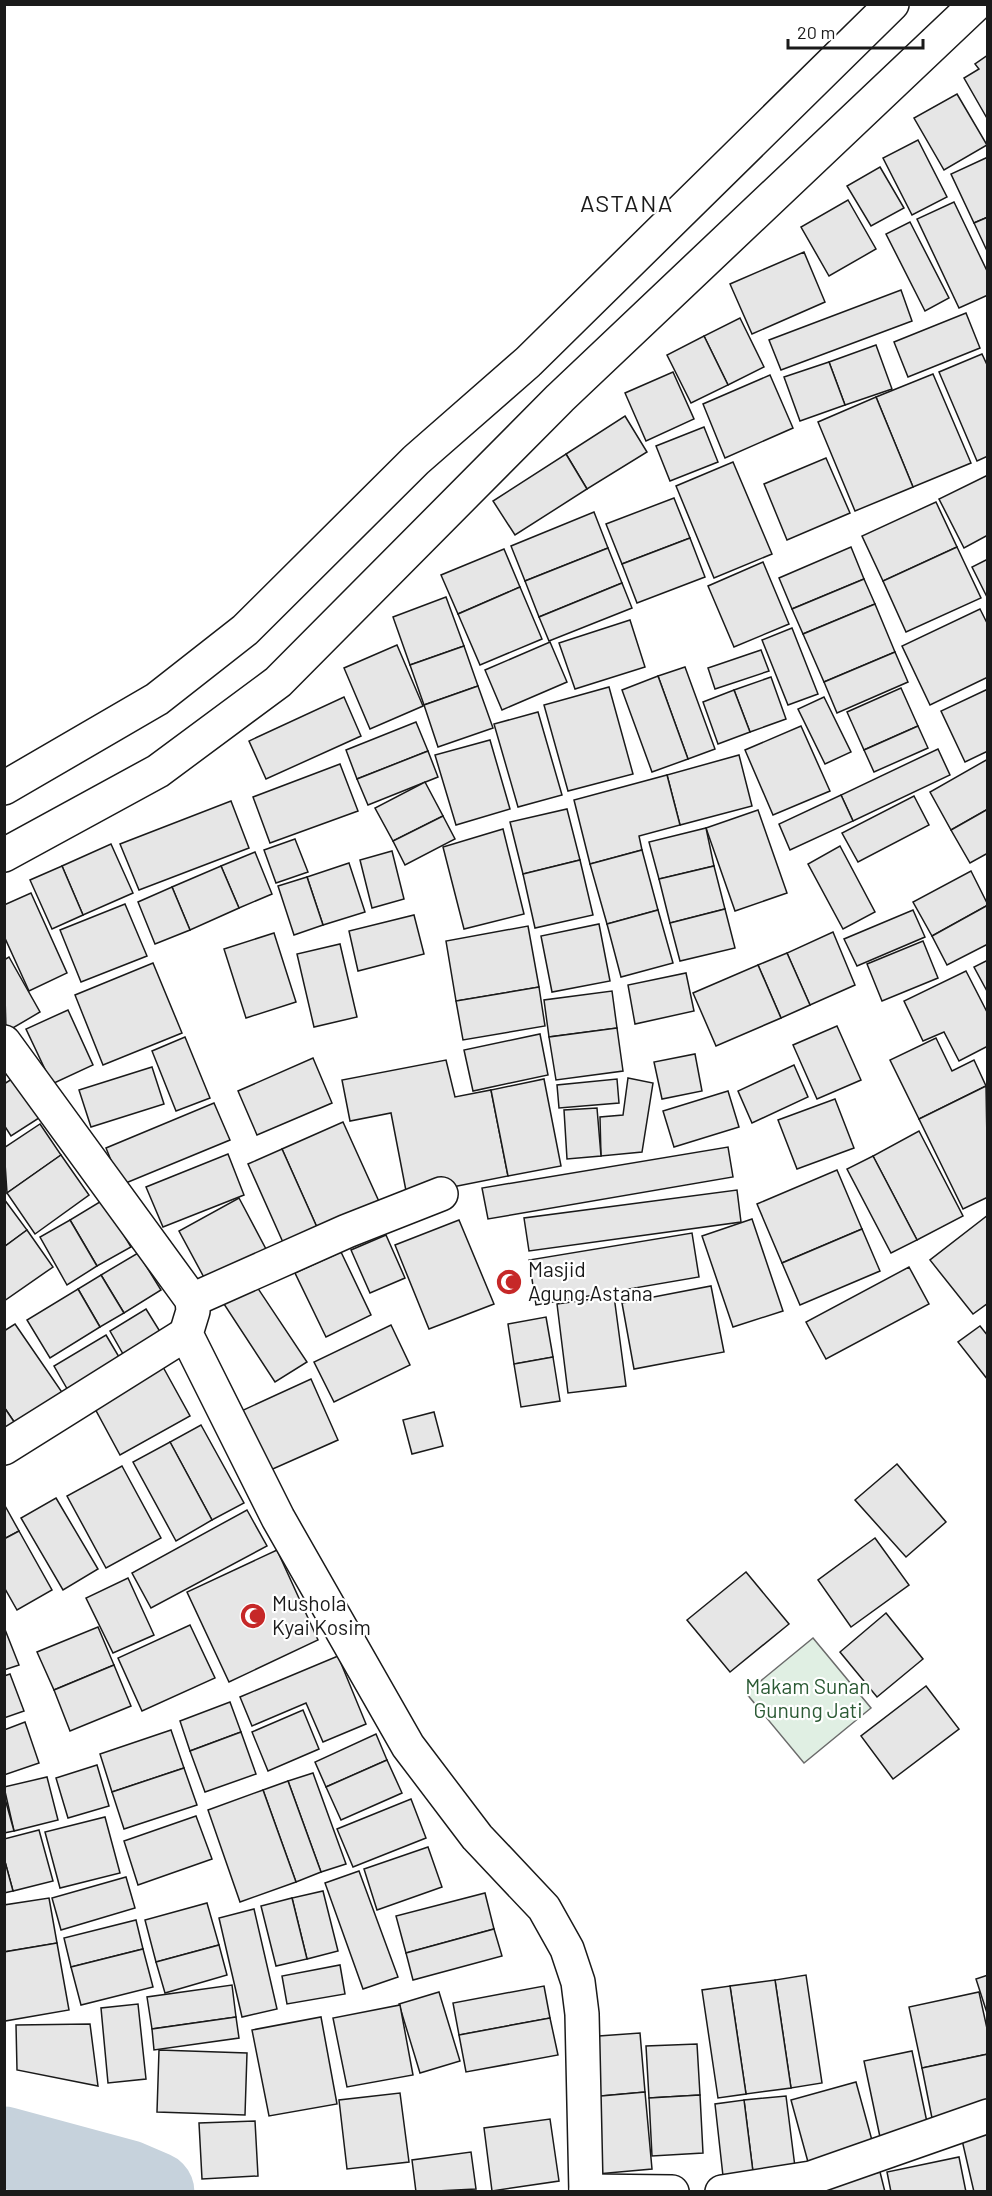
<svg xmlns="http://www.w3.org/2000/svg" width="992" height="2196" font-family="Barlow,sans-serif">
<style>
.green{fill:#e0efe3;stroke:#6a6a6a;stroke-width:1.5}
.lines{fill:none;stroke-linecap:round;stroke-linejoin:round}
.river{stroke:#c6d2dc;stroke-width:81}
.building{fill:#e6e6e6;stroke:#1a1a1a;stroke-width:1.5}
.street-casing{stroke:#1a1a1a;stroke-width:36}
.highway-casing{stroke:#1a1a1a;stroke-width:36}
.street{stroke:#fff;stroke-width:33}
.highway{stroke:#fff;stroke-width:33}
.labels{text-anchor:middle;stroke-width:4.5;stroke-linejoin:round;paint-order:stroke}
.poi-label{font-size:21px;fill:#1a1a1a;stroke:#fff;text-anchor:start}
.park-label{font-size:21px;fill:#2b5a34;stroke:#fff}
.quarter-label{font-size:24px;letter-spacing:1.5px;fill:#1a1a1a;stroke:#fff}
</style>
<rect width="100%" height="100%" fill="#fff"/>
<polygon class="green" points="813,1638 871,1708 804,1763 746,1693"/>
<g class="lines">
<polyline class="river" points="4,2147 126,2180 154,2192"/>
</g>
<g class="building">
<polygon points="988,55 988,120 964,78 979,69 975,64"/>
<polygon points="957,94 987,145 944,170 914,118"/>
<polygon points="918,140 947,197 912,215 883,158"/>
<polygon points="988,157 988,217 974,223 951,174"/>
<polygon points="880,167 904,208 871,226 847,186"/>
<polygon points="848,200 876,249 829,276 801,227"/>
<polygon points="954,202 988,273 988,295 959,308 917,219"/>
<polygon points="988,217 988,253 974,223"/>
<polygon points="910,222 949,298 925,311 886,234"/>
<polygon points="804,252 825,302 752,334 730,284"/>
<polygon points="901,290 912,321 781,370 769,340"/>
<polygon points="966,313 980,348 908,377 894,342"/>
<polygon points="740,318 764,367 728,385 704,336"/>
<polygon points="704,336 728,385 691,403 667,355"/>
<polygon points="876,345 892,389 845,405 829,362"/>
<polygon points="982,354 988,367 988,456 977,461 939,372"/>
<polygon points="829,362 845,405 800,421 784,377"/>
<polygon points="673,372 694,419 646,441 625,393"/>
<polygon points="933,374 971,463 913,487 876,397"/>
<polygon points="770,375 793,428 725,458 703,404"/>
<polygon points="876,397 913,487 855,511 818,422"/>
<polygon points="625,416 647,452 587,489 566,454"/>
<polygon points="704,427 718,462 670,481 656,446"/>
<polygon points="566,454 587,489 515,535 493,501"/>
<polygon points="826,458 850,513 787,540 764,484"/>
<polygon points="733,462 772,554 714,578 676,486"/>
<polygon points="988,475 988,535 964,548 939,499"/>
<polygon points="674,498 690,538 622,564 606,524"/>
<polygon points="936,502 957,547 883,581 862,536"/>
<polygon points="594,512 608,548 525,581 511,546"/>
<polygon points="690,538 705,577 637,603 622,564"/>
<polygon points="851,547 864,579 792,609 779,578"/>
<polygon points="957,547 981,598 906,632 883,581"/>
<polygon points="608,548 622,583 539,617 525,581"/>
<polygon points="504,549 520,587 458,614 441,575"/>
<polygon points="988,559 988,599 972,567"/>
<polygon points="763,562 789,624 734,647 708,586"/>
<polygon points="864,579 875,604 803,634 792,609"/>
<polygon points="622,583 632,608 549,641 539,617"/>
<polygon points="520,587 542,639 480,665 458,614"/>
<polygon points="446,597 464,646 410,665 393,617"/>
<polygon points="875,604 895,652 824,682 803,634"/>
<polygon points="980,609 988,625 988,677 930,705 902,646"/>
<polygon points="630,620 645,667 575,689 559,643"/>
<polygon points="792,628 818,694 788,705 762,640"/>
<polygon points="550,642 567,682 502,710 485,670"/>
<polygon points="397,645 423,706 370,729 344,668"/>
<polygon points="464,646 478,686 424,705 410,665"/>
<polygon points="761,650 769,671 715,689 708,668"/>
<polygon points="895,652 908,682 837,713 824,682"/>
<polygon points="685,667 715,749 688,759 658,676"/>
<polygon points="658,676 688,759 652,772 622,690"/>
<polygon points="771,677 786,719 750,732 734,690"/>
<polygon points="478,686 493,728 438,747 424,705"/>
<polygon points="609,687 633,774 568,791 544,705"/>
<polygon points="901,688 918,726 864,750 847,712"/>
<polygon points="988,689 988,751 965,762 941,711"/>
<polygon points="734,690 750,732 718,744 703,702"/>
<polygon points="344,697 361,736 266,779 249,741"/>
<polygon points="824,697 851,752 825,764 798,709"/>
<polygon points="538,712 562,795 518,807 494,724"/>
<polygon points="416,722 428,751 357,779 346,750"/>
<polygon points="801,726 830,791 773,815 745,750"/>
<polygon points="918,726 928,748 874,772 864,750"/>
<polygon points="490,740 510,809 456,825 435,755"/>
<polygon points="938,749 950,775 853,821 841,795"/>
<polygon points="428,751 438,777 368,805 357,779"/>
<polygon points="739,755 752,806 680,825 667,775"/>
<polygon points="988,759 988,809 951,830 930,792"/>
<polygon points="340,764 358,811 270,843 253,797"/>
<polygon points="667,775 680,825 639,836 642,850 590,864 574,800"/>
<polygon points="425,782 443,816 393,841 375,808"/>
<polygon points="841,795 853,821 790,850 779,824"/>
<polygon points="914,796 929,825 858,862 842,833"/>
<polygon points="231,801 249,848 139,890 120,844"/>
<polygon points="567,809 580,860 523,874 510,822"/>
<polygon points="988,809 988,853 970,863 951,830"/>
<polygon points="758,810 787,893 735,911 706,828"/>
<polygon points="443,816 455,839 405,865 393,841"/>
<polygon points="706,828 714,866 659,879 649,842"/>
<polygon points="503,829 524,914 464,929 443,847"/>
<polygon points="295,839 308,872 276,883 264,850"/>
<polygon points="111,844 133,893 83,915 62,866"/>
<polygon points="840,846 875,912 843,929 808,864"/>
<polygon points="642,850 658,910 607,924 590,864"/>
<polygon points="392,851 404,899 372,908 360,860"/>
<polygon points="255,852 272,894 239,908 221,866"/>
<polygon points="580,860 593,915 535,928 523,874"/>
<polygon points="349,863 365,912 323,925 307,877"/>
<polygon points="62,866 83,915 52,929 30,880"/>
<polygon points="221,866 239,908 190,930 172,887"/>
<polygon points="714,866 725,909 670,923 659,879"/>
<polygon points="971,871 988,905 932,936 913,902"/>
<polygon points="307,877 323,925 294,935 278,886"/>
<polygon points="172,887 190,930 155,944 138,902"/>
<polygon points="31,893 67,973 29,991 4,936 4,905"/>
<polygon points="125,904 147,956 81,982 60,930"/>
<polygon points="988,905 988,944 947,965 932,936"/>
<polygon points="725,909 735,948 680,961 670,923"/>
<polygon points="658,910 673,963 621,977 607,924"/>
<polygon points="913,910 925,937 857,966 844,939"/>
<polygon points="414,915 424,954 358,971 349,931"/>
<polygon points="599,924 610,981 552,992 541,936"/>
<polygon points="528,926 539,987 456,1001 446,941"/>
<polygon points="833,932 855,985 810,1005 787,953"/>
<polygon points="274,933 296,1002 246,1018 224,949"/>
<polygon points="923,941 938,978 882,1001 867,964"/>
<polygon points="340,944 357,1017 314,1027 297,954"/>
<polygon points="787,953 810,1005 781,1018 758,965"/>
<polygon points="9,957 40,1012 6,1032 4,960"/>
<polygon points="988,960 988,993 974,967"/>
<polygon points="153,963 182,1033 103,1065 75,995"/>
<polygon points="758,965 781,1018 716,1046 693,993"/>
<polygon points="966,971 988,1014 988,1046 959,1061 944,1032 923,1041 904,1001"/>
<polygon points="686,973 694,1011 635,1024 628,985"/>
<polygon points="539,987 545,1026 463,1040 456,1001"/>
<polygon points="612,991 617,1028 549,1037 544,1000"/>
<polygon points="68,1010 93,1065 52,1084 26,1029"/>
<polygon points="837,1026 861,1080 817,1099 793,1045"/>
<polygon points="617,1028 623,1071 556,1080 549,1037"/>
<polygon points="540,1034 548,1075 473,1091 464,1050"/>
<polygon points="185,1037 210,1098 176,1111 152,1051"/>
<polygon points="936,1038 952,1071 974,1060 986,1086 919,1119 890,1060"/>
<polygon points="695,1054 702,1091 662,1099 654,1062"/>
<polygon points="313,1058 332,1103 257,1135 238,1091"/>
<polygon points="446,1060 455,1097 491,1090 508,1176 407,1196 391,1113 350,1121 342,1080"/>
<polygon points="794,1065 808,1097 752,1123 738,1091"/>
<polygon points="152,1067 164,1104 91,1127 79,1090"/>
<polygon points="15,1077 39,1118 11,1136 4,1125 4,1084"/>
<polygon points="628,1078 653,1083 642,1152 601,1156 600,1117 623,1115"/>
<polygon points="544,1079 561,1166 508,1176 491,1090"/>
<polygon points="617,1079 619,1103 559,1108 557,1085"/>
<polygon points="986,1086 988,1197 963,1209 919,1119"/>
<polygon points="728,1091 739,1127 674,1147 663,1111"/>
<polygon points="835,1099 854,1148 797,1169 778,1120"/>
<polygon points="214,1103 230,1140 121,1185 106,1148"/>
<polygon points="597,1108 601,1156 567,1159 564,1110"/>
<polygon points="343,1122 381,1206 320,1234 282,1149"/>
<polygon points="40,1124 61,1155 7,1193 4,1148"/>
<polygon points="919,1131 963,1216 917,1240 873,1156"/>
<polygon points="728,1147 733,1177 488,1219 482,1188"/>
<polygon points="282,1149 320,1234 286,1249 248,1164"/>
<polygon points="228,1154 244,1195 163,1227 146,1187"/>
<polygon points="61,1155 89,1195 35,1234 7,1193"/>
<polygon points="873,1156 917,1240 891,1253 847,1169"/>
<polygon points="837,1170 862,1229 782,1263 757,1204"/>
<polygon points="737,1190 741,1222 529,1251 524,1218"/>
<polygon points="239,1198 267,1251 207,1283 179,1231"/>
<polygon points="4,1199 27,1230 4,1247"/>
<polygon points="103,1200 131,1247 97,1266 70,1220"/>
<polygon points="988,1215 988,1303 973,1314 930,1260"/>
<polygon points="752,1219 783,1311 733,1327 702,1236"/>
<polygon points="70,1220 97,1266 67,1285 40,1237"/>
<polygon points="459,1220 494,1304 429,1329 395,1245"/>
<polygon points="862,1229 880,1271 800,1305 782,1263"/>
<polygon points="27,1230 53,1267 4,1301 4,1247"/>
<polygon points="692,1233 699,1277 536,1305 529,1260"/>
<polygon points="386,1235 405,1278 370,1293 351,1250"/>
<polygon points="341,1252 371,1315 326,1337 295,1273"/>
<polygon points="138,1253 161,1290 124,1313 101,1275"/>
<polygon points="909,1267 929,1304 826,1359 806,1322"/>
<polygon points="101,1275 124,1313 100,1327 78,1289"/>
<polygon points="253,1281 307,1362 275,1382 222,1301"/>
<polygon points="711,1286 724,1352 634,1369 622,1303"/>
<polygon points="78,1289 100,1327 50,1358 27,1320"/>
<polygon points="614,1296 626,1386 568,1393 557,1304"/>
<polygon points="146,1309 164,1338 127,1361 110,1331"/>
<polygon points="546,1317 553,1357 514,1364 508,1324"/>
<polygon points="15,1324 68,1401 21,1432 4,1407 4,1331"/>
<polygon points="391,1325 410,1365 334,1402 314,1362"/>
<polygon points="980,1326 988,1336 988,1380 958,1342"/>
<polygon points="106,1335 125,1367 73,1399 54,1366"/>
<polygon points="553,1357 560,1401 521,1407 514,1364"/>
<polygon points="163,1367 190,1416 120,1455 93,1405"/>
<polygon points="311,1379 338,1440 266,1472 239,1412"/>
<polygon points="4,1407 21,1432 4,1444"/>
<polygon points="434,1412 443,1446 412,1454 403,1420"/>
<polygon points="201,1425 244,1503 212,1520 170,1442"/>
<polygon points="170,1442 212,1520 176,1541 133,1462"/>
<polygon points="897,1464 946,1522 906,1557 855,1500"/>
<polygon points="122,1466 161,1538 106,1568 67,1496"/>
<polygon points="56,1498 98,1569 63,1590 21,1518"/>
<polygon points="4,1504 19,1531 4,1539"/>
<polygon points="247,1510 267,1546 151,1608 132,1573"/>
<polygon points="19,1531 52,1590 17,1610 4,1587 4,1539"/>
<polygon points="875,1538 909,1585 851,1627 818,1580"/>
<polygon points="277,1550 318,1640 229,1682 187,1592"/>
<polygon points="746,1572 789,1624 730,1672 687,1620"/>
<polygon points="128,1578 154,1635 113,1653 86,1598"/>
<polygon points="886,1613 923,1659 877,1697 840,1652"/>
<polygon points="190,1625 215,1678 142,1711 118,1658"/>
<polygon points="4,1627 19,1665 4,1670"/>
<polygon points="98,1627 114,1665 54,1690 37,1652"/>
<polygon points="338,1656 366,1724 323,1742 306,1703 252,1726 240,1697"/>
<polygon points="114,1665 131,1706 70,1731 54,1690"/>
<polygon points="10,1674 24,1711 4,1718 4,1676"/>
<polygon points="926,1686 959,1729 893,1779 861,1736"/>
<polygon points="230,1702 241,1732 190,1751 180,1721"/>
<polygon points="303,1710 319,1749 268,1771 252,1732"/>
<polygon points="25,1722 39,1763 4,1775 4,1730"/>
<polygon points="171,1730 184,1768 112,1792 100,1754"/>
<polygon points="241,1732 256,1774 205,1792 190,1751"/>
<polygon points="376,1734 387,1760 326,1787 315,1762"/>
<polygon points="387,1760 402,1793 341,1820 326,1787"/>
<polygon points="97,1765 109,1806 68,1818 56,1778"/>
<polygon points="184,1768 197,1805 124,1829 112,1792"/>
<polygon points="313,1773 346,1864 321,1872 288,1781"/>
<polygon points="47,1777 58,1820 14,1831 4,1787"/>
<polygon points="288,1781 321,1872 296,1882 263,1790"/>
<polygon points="263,1790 296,1882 240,1902 208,1810"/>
<polygon points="4,1795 14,1831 4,1833"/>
<polygon points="411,1799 426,1838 353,1867 337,1829"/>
<polygon points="196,1816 212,1859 138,1885 124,1841"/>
<polygon points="105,1817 120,1873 60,1888 45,1832"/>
<polygon points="39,1830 53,1881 13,1891 4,1858 4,1839"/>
<polygon points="428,1847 442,1887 377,1910 364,1869"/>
<polygon points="4,1858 13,1891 4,1893"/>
<polygon points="359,1871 398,1977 363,1989 325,1883"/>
<polygon points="126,1877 135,1908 61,1930 52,1898"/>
<polygon points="323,1891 338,1951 307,1959 292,1898"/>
<polygon points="485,1893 494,1929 406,1953 396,1916"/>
<polygon points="49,1898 57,1943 4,1952 4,1905"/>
<polygon points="292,1898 307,1959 276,1966 261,1906"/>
<polygon points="207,1903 219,1945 156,1962 145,1920"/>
<polygon points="254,1909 277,2009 242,2017 219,1918"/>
<polygon points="136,1920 143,1949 71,1967 64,1938"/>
<polygon points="494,1929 502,1956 413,1980 406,1953"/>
<polygon points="57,1943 69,2010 5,2021 4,1952"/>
<polygon points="219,1945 227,1975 165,1993 156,1962"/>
<polygon points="143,1949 153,1987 81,2005 71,1967"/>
<polygon points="340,1965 345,1994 287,2004 282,1976"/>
<polygon points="806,1975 822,2083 791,2088 775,1980"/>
<polygon points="988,1975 988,2016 976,1979"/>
<polygon points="775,1980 791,2088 746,2094 730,1986"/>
<polygon points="232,1985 236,2017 152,2029 147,1997"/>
<polygon points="544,1986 550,2018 459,2035 453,2003"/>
<polygon points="730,1986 746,2094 718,2098 702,1990"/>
<polygon points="439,1992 460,2061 420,2073 399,2004"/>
<polygon points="979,1992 988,2033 988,2054 922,2068 909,2007"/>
<polygon points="138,2004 146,2079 108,2083 101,2008"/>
<polygon points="400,2005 413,2075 347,2087 333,2018"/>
<polygon points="236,2017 239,2038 154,2050 152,2029"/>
<polygon points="321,2017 337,2104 269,2116 252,2030"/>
<polygon points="550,2018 558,2055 466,2072 459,2035"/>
<polygon points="90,2024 98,2086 17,2070 16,2025"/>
<polygon points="640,2033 645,2092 590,2097 585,2037"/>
<polygon points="697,2044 700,2095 649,2098 646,2046"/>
<polygon points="159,2050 247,2053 245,2115 157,2112"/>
<polygon points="912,2051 928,2127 880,2137 864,2061"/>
<polygon points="988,2054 988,2107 932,2118 922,2068"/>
<polygon points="856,2082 873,2144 808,2162 791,2100"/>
<polygon points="645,2092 652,2169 597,2174 590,2097"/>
<polygon points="400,2093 409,2162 347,2169 339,2100"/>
<polygon points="700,2095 703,2153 652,2156 649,2098"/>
<polygon points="786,2096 795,2167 753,2172 744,2100"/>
<polygon points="744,2100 753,2172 723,2176 715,2104"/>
<polygon points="550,2119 559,2181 492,2191 484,2128"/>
<polygon points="255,2121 258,2176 202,2179 199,2123"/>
<polygon points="988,2133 988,2192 974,2192 962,2140"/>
<polygon points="471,2152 476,2189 416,2192 412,2160"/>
<polygon points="959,2157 966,2192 891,2192 887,2172"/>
<polygon points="880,2172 885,2192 818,2192 817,2187"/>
</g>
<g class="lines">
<g class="street-casing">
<g id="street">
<polyline points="4,1042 192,1300 193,1311 186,1334 278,1518 408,1746 477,1837 544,1908 567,1949 578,1982 582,2014 586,2192"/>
<polyline points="192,1300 347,1231 441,1194"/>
<polyline points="4,1448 186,1334"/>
<polyline points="586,2191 672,2192"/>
<polyline points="722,2192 811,2178 988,2116"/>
</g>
</g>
<g class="highway-casing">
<g id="highway">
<polyline points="4,788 157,699 245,630 416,460 528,362 892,4"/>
<polyline points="4,855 158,771 278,682 560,398 976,4"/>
</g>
</g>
<use href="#street" class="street"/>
<use href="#highway" class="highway"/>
</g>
<defs>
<g id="mosque-disc" transform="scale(1.35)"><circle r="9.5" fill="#c62828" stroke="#fff"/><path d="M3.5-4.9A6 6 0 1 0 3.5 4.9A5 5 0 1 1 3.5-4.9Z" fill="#fff"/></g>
</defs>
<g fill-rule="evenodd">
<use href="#mosque-disc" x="509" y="1282"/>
<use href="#mosque-disc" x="253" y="1616"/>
</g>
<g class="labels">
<g class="poi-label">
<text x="528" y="1277">Masjid<tspan x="528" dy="24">Agung Astana</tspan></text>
<text x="272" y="1611">Mushola<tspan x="272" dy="24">Kyai Kosim</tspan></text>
</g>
<g class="park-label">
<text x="808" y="1694">Makam Sunan<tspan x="808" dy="24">Gunung Jati</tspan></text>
</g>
<g class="quarter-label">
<text x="627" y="212">ASTANA</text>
</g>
</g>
<rect width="992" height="2196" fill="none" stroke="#1a1a1a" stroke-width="12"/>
<path d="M788 39v9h135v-9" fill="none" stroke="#1a1a1a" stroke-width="3"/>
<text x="797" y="39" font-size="18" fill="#1a1a1a" stroke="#ffffff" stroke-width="4.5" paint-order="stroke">20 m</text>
</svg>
